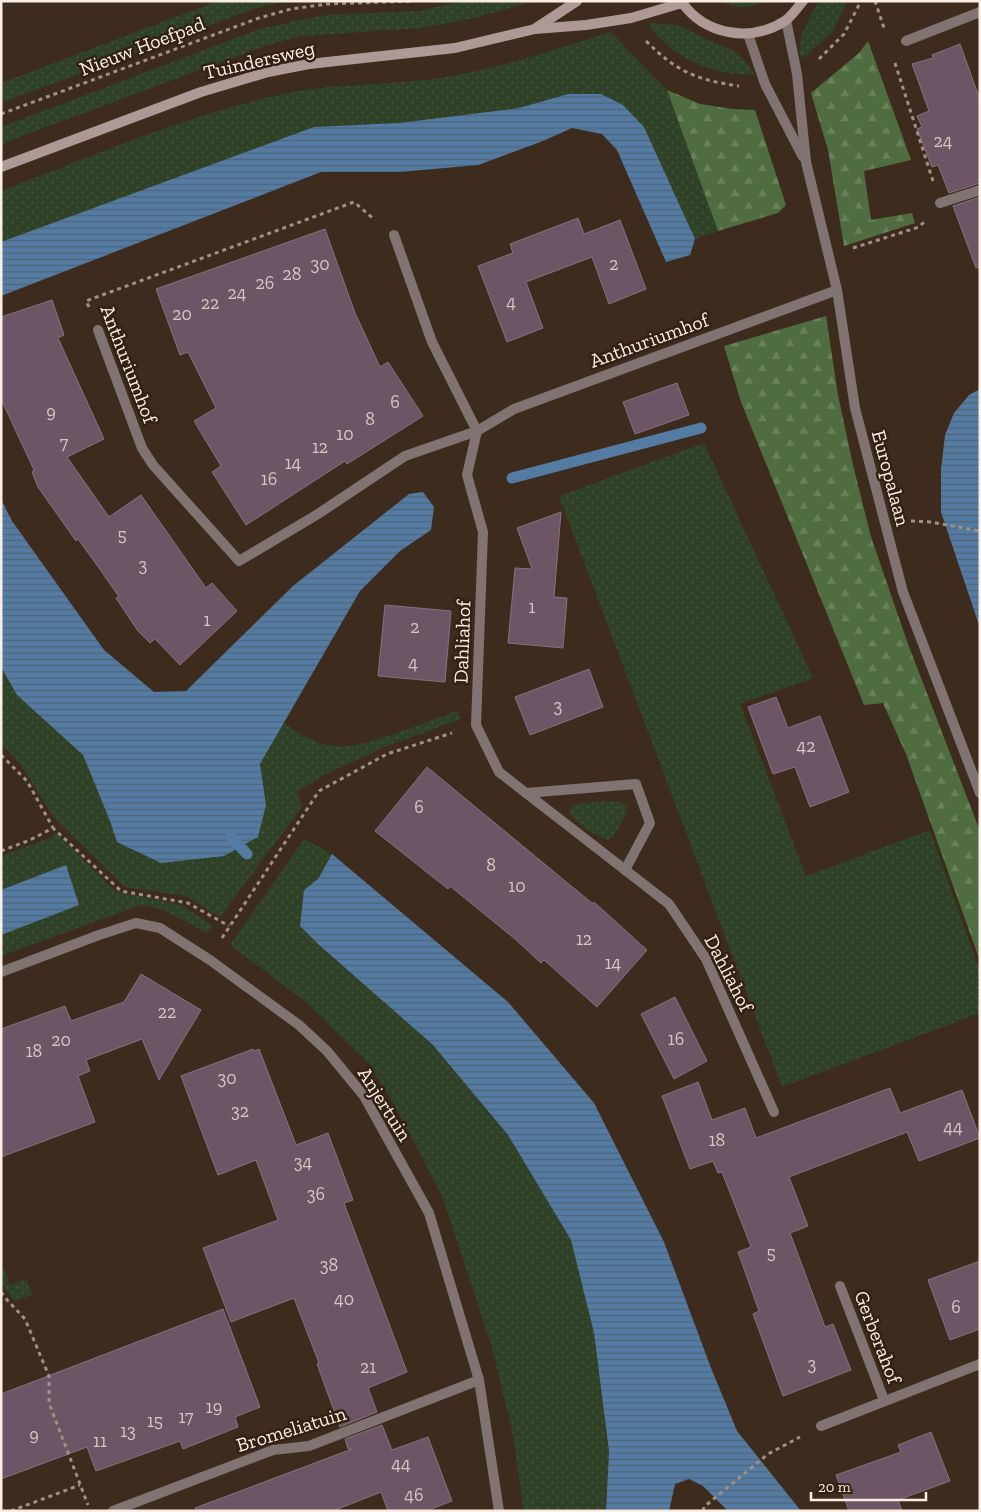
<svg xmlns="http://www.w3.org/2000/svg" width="981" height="1512" font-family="'Zilla Slab',serif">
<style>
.grass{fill:url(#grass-dots)}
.forest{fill:url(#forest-firs)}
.water{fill:url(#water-rules)}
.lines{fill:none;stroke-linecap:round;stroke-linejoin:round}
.stream{stroke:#547ba2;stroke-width:11}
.building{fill:#6c5665;stroke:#877181}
.path{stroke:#9f9185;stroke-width:3;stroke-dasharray:4 4;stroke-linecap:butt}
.service{stroke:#807371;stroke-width:10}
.minor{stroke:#807371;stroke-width:10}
.secondary{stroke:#ad9995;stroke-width:10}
.labels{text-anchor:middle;stroke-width:5;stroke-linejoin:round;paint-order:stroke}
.number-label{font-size:18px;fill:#d6c7c4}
.street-label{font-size:20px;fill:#f9ede4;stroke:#332213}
</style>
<defs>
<pattern id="grass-dots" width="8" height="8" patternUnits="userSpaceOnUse" patternTransform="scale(1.25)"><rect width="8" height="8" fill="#2f4126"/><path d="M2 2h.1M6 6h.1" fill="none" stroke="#44543b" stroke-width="1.8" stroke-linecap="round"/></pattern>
<pattern id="forest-firs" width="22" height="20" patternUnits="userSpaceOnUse" patternTransform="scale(1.25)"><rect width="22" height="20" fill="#4f6d41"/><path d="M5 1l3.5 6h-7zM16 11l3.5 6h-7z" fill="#69825c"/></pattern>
<pattern id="water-rules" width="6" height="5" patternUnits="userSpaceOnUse" patternTransform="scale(1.25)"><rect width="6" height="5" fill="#547ba2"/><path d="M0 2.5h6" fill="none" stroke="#506478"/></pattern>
</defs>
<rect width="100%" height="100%" fill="#3d2c1d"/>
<g class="grass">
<polygon points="218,1 286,1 256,8 1,103 1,83"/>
<polygon points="463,1 535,1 475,18 421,28 302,36 264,46 1,144 1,127 259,29 325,15 419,11"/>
<path d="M 720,1 L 766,1 C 751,9 734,9 720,1 Z"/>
<path d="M 819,1 L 848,1 L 833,31 L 804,58 L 800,56 C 797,34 809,20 819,1 Z"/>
<path d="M 651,23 L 679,25 L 708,40 L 734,51 L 744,59 L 754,74 C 725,77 692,65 669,47 C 662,41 656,34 649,27 Z"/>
<path d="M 611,32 L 667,90 L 718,231 L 695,239 L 644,127 L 568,94 L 519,108 L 399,123 L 314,127 L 1,242 L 1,191 C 93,156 183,116 279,95 C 323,84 369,86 414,81 C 481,75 547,52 611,32 Z"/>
<polygon points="704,443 813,678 740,704 806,876 930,830 980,972 980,1013 782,1087 559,496"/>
<path d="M 1,667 L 17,695 L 83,755 L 110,821 L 117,842 L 266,805 L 260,764 L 284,723 C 300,734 312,742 332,746 C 358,752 429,720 457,711 L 461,719 L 387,746 L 330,772 L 297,791 L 302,807 L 220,917 L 186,896 L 125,887 L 55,819 L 21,765 L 1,744 Z"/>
<path d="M 598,801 L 620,802 L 627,806 C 626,817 618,832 609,840 C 594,836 582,826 571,816 L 570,810 L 574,805 Z"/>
<path d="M 55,832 L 115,891 L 181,905 L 213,926 L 206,933 C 185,921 166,908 141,905 L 1,956 L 1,856 L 52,837 Z"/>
<polygon points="304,839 332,854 318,879 304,890 301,926 319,946 433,1045 508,1135 571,1240 594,1333 609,1451 606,1511 524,1511 512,1430 491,1345 443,1198 395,1106 370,1065 307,1003 230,945"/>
<polygon points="1,1261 10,1285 26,1279 32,1295 15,1301 1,1284"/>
</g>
<g class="forest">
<polygon points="868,41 911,160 864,171 871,220 912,213 915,223 844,246 828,150 811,93 859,53"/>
<polygon points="667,90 700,104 732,109 755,110 786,205 778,213 718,231"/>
<polygon points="826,316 838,395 853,465 871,537 908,644 980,831 980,961 906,754 883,703 864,705 741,402 724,346"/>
</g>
<g class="water">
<polygon points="568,94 601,94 623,105 644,127 695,239 690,255 666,262 617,150 602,134 572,128 543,141 478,165 400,172 321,172 1,296 1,242 314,127 399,123 519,108"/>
<polygon points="980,389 980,628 941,512 941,470 945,435 954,413 969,395"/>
<polygon points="423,492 434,507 431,530 400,551 360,591 260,764 266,805 258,837 224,856 161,863 117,842 110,821 83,755 17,695 1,667 1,499 12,521 104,650 154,692 186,691 293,586 409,494"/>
<polygon points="332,854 508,1002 594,1103 664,1242 711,1368 737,1431 801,1511 728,1511 703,1486 689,1479 675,1484 669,1511 606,1511 609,1451 594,1333 571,1240 508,1135 433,1045 319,945 300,926 304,890 318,879"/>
<polygon points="66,865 79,905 1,935 1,890"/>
</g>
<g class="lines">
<g class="stream">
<polyline points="512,478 701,428"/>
<polyline points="231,837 247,854"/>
</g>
</g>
<g class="building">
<polygon points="960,44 980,100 980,183 949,193 938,165 932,167 917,129 922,127 917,116 929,111 912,64 933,58 932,55"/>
<polygon points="980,197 980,267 976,268 953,206"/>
<polygon points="578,218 584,234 620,220 646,289 609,304 592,257 526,282 543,328 507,342 478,266 513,253 510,244"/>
<polygon points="325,229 355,313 380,367 388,362 423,416 347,464 345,461 246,525 212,472 221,466 194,421 216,408 188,352 180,355 156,289"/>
<polygon points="52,300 64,335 58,338 104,439 67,457 109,517 141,495 206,588 212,583 237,611 180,665 155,639 150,643 138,631 116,598 119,597 99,568 78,539 76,541 38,487 32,472 34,470 1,399 1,317"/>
<polygon points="677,383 689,415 635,434 623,402"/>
<polygon points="561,512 554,597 567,598 563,648 508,643 515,568 532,569 517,528"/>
<polygon points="385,605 451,611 445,682 378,676"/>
<polygon points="589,669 603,707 530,735 515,697"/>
<polygon points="776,697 788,728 820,716 849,792 810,807 795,767 773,774 748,707"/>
<polygon points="427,767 593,904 594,902 647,950 597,1007 544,960 541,963 515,939 450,886 448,889 375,831"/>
<polygon points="141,974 201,1010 159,1080 142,1039 86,1060 90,1071 78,1076 95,1122 1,1157 1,1029 65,1006 71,1021 124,1002"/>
<polygon points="675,997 707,1061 674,1079 641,1014"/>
<polygon points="253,1049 254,1051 259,1049 296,1145 328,1133 353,1200 344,1203 407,1372 368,1388 377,1412 340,1427 317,1364 319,1363 294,1298 231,1322 203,1248 278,1220 256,1160 218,1175 181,1076"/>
<polygon points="698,1082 712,1120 745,1108 756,1138 890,1088 900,1113 962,1090 980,1138 919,1161 907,1132 789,1177 808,1226 790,1233 825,1327 833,1324 851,1370 783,1396 753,1314 759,1311 738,1252 751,1247 722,1172 718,1173 713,1161 690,1169 662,1096"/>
<polygon points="980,1261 980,1329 950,1340 928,1280"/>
<polygon points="223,1309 260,1407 235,1417 238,1427 183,1449 180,1441 96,1471 87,1447 1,1479 1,1394"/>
<polygon points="382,1425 392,1450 428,1437 452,1501 426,1511 388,1511 381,1492 333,1511 196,1511 195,1508 352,1449 348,1449 345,1439"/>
<polygon points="931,1432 950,1481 898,1500 902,1511 849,1511 836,1475 901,1452 898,1445"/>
</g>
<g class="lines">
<g class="path">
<polyline points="875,1 884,28"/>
<path d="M 646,41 C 676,71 696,80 739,86"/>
<polyline points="819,59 844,34 861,1"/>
<polyline points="895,63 933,181"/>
<polyline points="1,114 259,18 291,9 327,4 414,1"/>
<polyline points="853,248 919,227 924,222"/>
<polyline points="89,307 86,301 354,202 375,220"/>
<polyline points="911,521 931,522 980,531"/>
<polyline points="1,755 27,781 53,828"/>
<polyline points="1,851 30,840 53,828 121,891 188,903 229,926"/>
<polyline points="222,938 319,791 387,754 452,733"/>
<polyline points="1,1292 8,1301 25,1319 49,1376 49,1403 88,1505"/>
<polyline points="11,1511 80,1485"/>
<polyline points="703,1511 704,1507 768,1454 800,1437"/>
</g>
<polyline class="service" points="906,41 980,12"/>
<g class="minor">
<polyline points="786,20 797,74 806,162 837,290 855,408 903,592 980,793"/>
<polyline points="748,34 765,84 803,157"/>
<polyline points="940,203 980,190"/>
<polyline points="394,235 432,342 477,431 467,475 483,532 476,725 499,772 669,904 706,959 774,1112"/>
<polyline points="98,330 142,448 153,465 239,561 318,514 405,456 477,431 514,409 837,290"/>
<polyline points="526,793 636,784 650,823 625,870"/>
<polyline points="1,972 99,935 136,923 160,928 210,960 299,1025 327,1051 364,1096 429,1213 479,1380 499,1511"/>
<polyline points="840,1286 884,1400"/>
<polyline points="821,1426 980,1364"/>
<polyline points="113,1511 273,1450 309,1446 479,1380"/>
</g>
<g class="secondary">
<path d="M 681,1 C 704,35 750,43 785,21 C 792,16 797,8 803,1"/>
<polyline points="536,28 577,1"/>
<polyline points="1,167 201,92 268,72 309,64 455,48 535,29 586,25 631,18 682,3"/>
</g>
</g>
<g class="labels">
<g class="number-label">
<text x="943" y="147">24</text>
<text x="320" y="270">30</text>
<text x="614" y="270">2</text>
<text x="292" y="280">28</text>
<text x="265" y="289">26</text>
<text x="237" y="299">24</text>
<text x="511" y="308">4</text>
<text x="210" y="309">22</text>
<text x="182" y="320">20</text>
<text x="395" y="408">6</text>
<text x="51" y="418">9</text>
<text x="370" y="425">8</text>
<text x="345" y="440">10</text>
<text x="64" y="449">7</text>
<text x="320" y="453">12</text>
<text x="293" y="469">14</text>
<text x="269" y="485">16</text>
<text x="122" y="541">5</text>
<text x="143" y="571">3</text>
<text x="532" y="613">1</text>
<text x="207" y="626">1</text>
<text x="415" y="633">2</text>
<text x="413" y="669">4</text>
<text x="558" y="712">3</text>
<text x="806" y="752">42</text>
<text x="419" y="813">6</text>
<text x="491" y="871">8</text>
<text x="517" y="892">10</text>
<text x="584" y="945">12</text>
<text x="613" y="969">14</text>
<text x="167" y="1018">22</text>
<text x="676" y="1045">16</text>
<text x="61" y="1046">20</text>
<text x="34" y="1057">18</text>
<text x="227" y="1084">30</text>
<text x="240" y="1117">32</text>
<text x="953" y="1133">44</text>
<text x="717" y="1146">18</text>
<text x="303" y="1168">34</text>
<text x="316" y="1200">36</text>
<text x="771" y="1259">5</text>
<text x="329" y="1271">38</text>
<text x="344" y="1305">40</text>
<text x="956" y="1313">6</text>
<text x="812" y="1370">3</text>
<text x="368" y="1373">21</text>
<text x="214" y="1413">19</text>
<text x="186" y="1423">17</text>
<text x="155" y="1427">15</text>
<text x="128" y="1437">13</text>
<text x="34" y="1441">9</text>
<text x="100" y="1447">11</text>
<text x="401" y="1470">44</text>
<text x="414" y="1501">46</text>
</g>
<g class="street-label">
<text transform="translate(142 46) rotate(-21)" y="7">Nieuw Hoefpad</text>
<text transform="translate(259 60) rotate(-13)" y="7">Tuindersweg</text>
<text transform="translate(649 340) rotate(-20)" y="7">Anthuriumhof</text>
<text transform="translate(129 364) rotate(69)" y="7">Anthuriumhof</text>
<text transform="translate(891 478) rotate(75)" y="7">Europalaan</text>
<text transform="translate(462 642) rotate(-88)" y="7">Dahliahof</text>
<text transform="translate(729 973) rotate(63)" y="7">Dahliahof</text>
<text transform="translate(385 1104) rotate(58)" y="7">Anjertuin</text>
<text transform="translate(878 1337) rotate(69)" y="7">Gerberahof</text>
<text transform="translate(291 1429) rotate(-17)" y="7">Bromeliatuin</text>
</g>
</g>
<rect width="981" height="1512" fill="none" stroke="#f9ede4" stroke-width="5"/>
<path d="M811 1492v8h115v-8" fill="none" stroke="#f9ede4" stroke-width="2.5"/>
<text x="818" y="1492" font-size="15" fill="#f9ede4" stroke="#332213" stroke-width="4" paint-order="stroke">20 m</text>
</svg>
